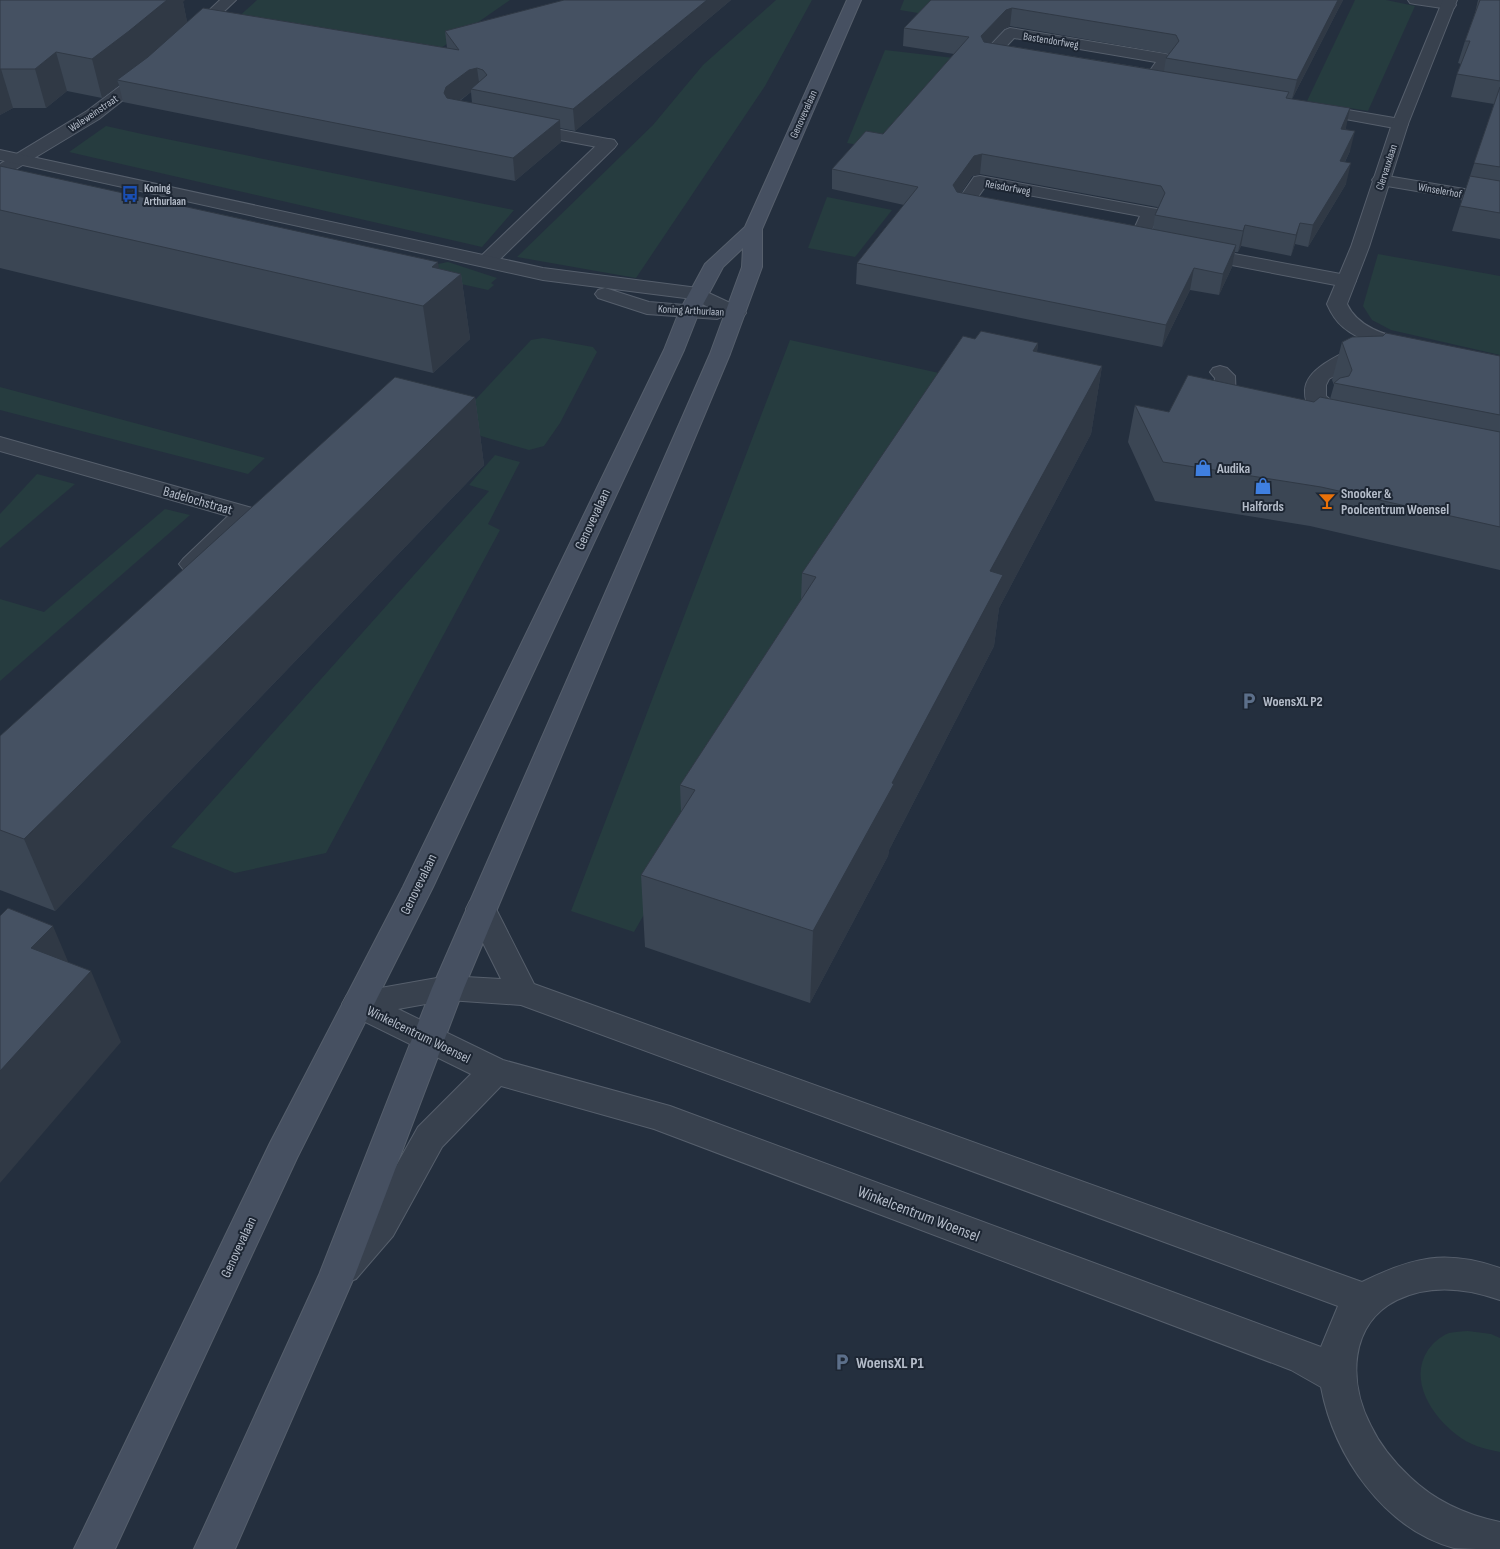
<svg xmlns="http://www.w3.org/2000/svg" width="1500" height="1549" font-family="'Sofia Sans Condensed',sans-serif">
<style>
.green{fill:#263c3f}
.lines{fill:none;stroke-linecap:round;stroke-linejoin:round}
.service-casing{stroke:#565f6c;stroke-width:2}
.pedestrian-casing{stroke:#565f6c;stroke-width:2}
.minor-casing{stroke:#565f6c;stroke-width:2}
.tertiary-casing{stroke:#565f6c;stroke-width:2}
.secondary-casing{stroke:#565f6c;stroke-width:2}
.service{fill:#38414e;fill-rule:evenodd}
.pedestrian{fill:#38414e;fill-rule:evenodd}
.minor{fill:#38414e;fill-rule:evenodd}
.tertiary{fill:#38414e;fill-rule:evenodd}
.secondary{fill:#465061;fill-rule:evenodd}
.wall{fill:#3b4654;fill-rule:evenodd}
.shaded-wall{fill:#303945}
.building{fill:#455162;stroke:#303945}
.labels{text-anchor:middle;stroke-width:4;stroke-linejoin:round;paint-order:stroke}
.far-street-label{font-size:11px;fill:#b4bcc9;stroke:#1d2633}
.far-poi-label{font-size:11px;font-weight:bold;fill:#b4bcc9;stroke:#1d2633;text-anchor:start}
.poi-label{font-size:14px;font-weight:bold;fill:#b4bcc9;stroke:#1d2633;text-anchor:start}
.street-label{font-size:14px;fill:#b4bcc9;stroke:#1d2633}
.near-street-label{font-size:16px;fill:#b4bcc9;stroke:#1d2633}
.near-poi-label{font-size:16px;font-weight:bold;fill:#b4bcc9;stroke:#1d2633;text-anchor:start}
</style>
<rect width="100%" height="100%" fill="#242f3e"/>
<g class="green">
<polygon points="257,0 510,0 431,55 235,20"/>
<polygon points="776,0 812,0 765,86 636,278 517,257 653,125 703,65"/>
<polygon points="904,0 943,0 930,15 900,10"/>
<polygon points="1355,0 1386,0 1415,6 1368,111 1307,101"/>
<polygon points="885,50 971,60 883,149 847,143"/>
<polygon points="106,126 142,134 514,210 482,247 69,152"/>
<polygon points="827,197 892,210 855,257 808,248"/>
<polygon points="1378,254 1500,276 1500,355 1391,330 1372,320 1363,306"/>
<polygon points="448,262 497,278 491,283 494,285 488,290 403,271"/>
<polygon points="543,338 593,347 597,352 560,423 544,446 529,450 450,427 531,340"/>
<polygon points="790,340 1038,395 678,855 634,932 571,911"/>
<polygon points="0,387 265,458 248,474 0,410"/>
<polygon points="495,455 520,462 488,524 500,530 326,853 235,873 171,847 489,491 469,485"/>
<polygon points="37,474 75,484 0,548 0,514"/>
<polygon points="165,509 190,515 0,681 0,599 44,612"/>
<path d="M 1468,1331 L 1491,1334 L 1500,1338 L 1500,1452 C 1485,1449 1469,1445 1457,1435 C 1432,1416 1408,1380 1428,1350 C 1433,1343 1441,1336 1449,1333 C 1455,1332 1462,1331 1468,1331 Z"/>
</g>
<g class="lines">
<g class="service-casing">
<g id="service">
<polygon points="524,123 608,139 614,140 617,144 614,148 608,149 518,132 516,128 518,124"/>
<path d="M 1368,342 L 1375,344 L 1378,348 L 1375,352 L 1329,379 L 1326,385 L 1326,396 L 1340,408 L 1337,413 C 1326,415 1321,412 1312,406 C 1306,402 1305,399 1305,393 C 1303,368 1343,354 1361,344 Z"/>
</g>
</g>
<g class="pedestrian-casing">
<path id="pedestrian" d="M 1220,366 L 1227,368 L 1235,376 L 1236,402 L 1247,407 L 1250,412 L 1247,417 C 1238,419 1219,416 1215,406 C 1212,399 1214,386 1215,378 L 1210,372 L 1213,368 Z"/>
</g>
<g class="minor-casing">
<g id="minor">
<polygon points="220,0 236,0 195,39 185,39 182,36 185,33"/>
<polygon points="1408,0 1445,0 1454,2 1456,5 1454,8 1449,9 1415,4 1410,3"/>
<polygon points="1010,28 1166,54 1172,56 1174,59 1156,85 1144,85 1142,82 1156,62 1014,38 1000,53 1017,56 1019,59 1017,62 1011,64 983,59 981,56 983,53 1005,30"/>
<polygon points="150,66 156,68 158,71 156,74 99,119 6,175 0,176 0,164 87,111 144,68"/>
<polygon points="1313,104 1400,119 1406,120 1408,124 1406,128 1400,129 1307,112 1305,109 1307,106"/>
<polygon points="608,139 614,140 617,144 614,148 494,265 487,267 480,265 478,261 480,257 602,140"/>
<polygon points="1381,175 1500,195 1500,205 1375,184 1372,180 1375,176"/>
<polygon points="980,176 1151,208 1157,209 1160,213 1146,242 1144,246 1137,248 1130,246 1128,242 1140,216 985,187 973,204 989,207 992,211 989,215 983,216 956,211 953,207 956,203 974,177"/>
<polygon points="1197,247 1346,275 1353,277 1356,281 1353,285 1346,287 1190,257 1188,253 1190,249"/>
<polygon points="0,437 252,508 256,513 199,569 191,571 183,569 179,564 183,559 228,516 0,451"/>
<path d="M 481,898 L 492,901 L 534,984 L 1362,1282 C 1413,1257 1445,1249 1500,1268 L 1500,1300 C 1466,1288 1430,1284 1397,1300 C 1349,1324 1348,1382 1371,1426 C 1380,1445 1394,1462 1410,1477 C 1435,1501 1466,1515 1500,1522 L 1500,1549 C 1486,1549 1467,1549 1454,1548 C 1384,1529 1334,1456 1321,1387 L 1291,1370 L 654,1129 L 501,1086 L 442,1147 L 393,1236 L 356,1279 L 343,1284 L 330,1279 L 325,1268 L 330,1257 L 369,1214 L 418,1127 L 471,1074 L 347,1013 L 342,1004 L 347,995 L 358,992 L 448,976 L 501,979 L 466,909 L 470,901 ZM 448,1000 L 521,1005 L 1338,1306 L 1321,1347 L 670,1106 L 503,1060 L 398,1009 Z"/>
</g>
</g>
<g class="tertiary-casing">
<g id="tertiary">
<path d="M 1443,0 L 1457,0 L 1408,124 L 1369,247 L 1347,304 C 1359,330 1391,336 1417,343 L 1420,347 L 1417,351 C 1398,356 1358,340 1343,327 C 1336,321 1331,313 1327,304 L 1351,247 L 1392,124 Z"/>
<polygon points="0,150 543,268 698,288 743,309 746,313 743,317 736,319 725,315 717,319 647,314 598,298 595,294 598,290 605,288 649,302 708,307 693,299 543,280 0,160"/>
</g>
</g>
<g class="secondary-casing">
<polygon id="secondary" points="847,0 861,0 762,229 762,267 730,354 464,988 355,1275 235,1549 194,1549 319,1275 432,988 710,354 742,267 743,248 723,267 699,312 684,350 433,887 297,1158 115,1549 74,1549 270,1143 403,887 664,350 679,312 705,264 745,227"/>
</g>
<use href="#service" class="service"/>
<use href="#pedestrian" class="pedestrian"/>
<use href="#minor" class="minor"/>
<use href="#tertiary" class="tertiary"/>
<use href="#secondary" class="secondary"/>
</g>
<g class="wall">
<path d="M 0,0 L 183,2 L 187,22 L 447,48 L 445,31 L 731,0 L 575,131 L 560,128 L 561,142 L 515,181 L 123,102 L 119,85 L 102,98 L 67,91 L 46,108 L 13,108 L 0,115 ZM 471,92 L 472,103 L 460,101 Z"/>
<path d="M 931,0 L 1343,0 L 1292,99 L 1346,128 L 1345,130 L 1350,151 L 1345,162 L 1346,184 L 1308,247 L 1295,244 L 1291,256 L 1241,246 L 1238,252 L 1235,252 L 1232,267 L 1219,295 L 1190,290 L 1162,347 L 856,284 L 857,263 L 904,205 L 832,189 L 832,169 L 883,134 L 954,54 L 903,46 L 904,28 ZM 1010,26 L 1170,54 L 1166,58 L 1164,71 L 991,43 L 1004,29 ZM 980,174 L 1157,207 L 1158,208 L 1155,215 L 1153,229 L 961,193 L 972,176 Z"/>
<polygon points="1478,0 1500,0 1500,239 1452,231 1460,206 1494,104 1451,97 1457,74 1461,64 1458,63 1465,41 1475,13"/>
<polygon points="0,166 461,274 470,339 433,373 0,268"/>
<polygon points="975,339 1038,343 1037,352 1102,366 1091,434 999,608 994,646 889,850 888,856 810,1003 645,947 641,875 681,813 680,785 801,600 802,573"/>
<polygon points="1342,342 1500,356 1500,570 1310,526 1155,501 1128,442 1135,405 1169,412 1314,402 1330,399 1334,385 1332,380"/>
<polygon points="475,397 484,465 55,911 0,890 0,736"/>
</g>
<g class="shaded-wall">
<polygon points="154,0 185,0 183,2 188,26 139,70 117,80 119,85 102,98 92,59"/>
<polygon points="707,0 731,0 575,131 573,109"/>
<polygon points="1338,0 1343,0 1292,99 1297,80"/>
<polygon points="1012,8 1010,26 1004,29 979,55 981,36 1006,10"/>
<polygon points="56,52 67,91 46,108 35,69"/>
<polygon points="477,68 480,89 471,89 471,92 449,108 444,93 446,87 469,70"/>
<polygon points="0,69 1,69 13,108 0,115"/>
<polygon points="1350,108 1346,128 1336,149 1341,129"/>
<polygon points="560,120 561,142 515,181 513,158"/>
<polygon points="1355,131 1350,151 1335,182 1340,161"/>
<polygon points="982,154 980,174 972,176 952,206 953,185 974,156"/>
<polygon points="1351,163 1346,184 1308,247 1313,225"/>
<polygon points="1300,223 1295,244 1291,256 1296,235"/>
<polygon points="1245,225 1241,246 1238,252 1243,231"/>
<polygon points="1236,245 1232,267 1219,295 1223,274"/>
<polygon points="438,262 442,290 461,274 470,339 433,373 423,306 432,267"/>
<polygon points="1194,268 1190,290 1162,347 1166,325"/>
<polygon points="1038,343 1029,410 1033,351"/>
<polygon points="1102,366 1091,434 999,608 994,646 889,850 888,856 810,1003 813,931 892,783 990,571"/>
<polygon points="475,397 484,465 55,911 24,839"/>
<polygon points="53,926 78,985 91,971 121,1042 0,1183 0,1071 31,948"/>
</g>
<g class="building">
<polygon points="0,0 167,0 129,31 92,59 56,52 35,69 0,69"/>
<polygon points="564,0 707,0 573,109 471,89 487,75 483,70 477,68 469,70 446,87 444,93 447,98 560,120 513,158 117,80 148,57 203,8 459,50 445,31"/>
<polygon points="931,0 1338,0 1297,80 1166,58 1179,41 1176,35 1012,8 1006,10 981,36 984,42 1289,92 1286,98 1350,108 1341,129 1355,131 1340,161 1351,163 1313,225 1300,223 1296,235 1245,225 1243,231 1155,215 1165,193 1161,186 982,154 974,156 953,185 957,192 1236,245 1223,274 1194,268 1166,325 857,263 918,187 832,169 866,131 883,134 969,37 904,28"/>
<polygon points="1480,0 1500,0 1500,81 1457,74 1470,41 1465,41"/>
<polygon points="1500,87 1500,167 1474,163"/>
<polygon points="0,166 438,262 432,267 461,274 423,306 0,210"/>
<polygon points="1470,176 1500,181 1500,213 1460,206"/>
<polygon points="981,331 1038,343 1033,351 1102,366 990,571 1003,575 892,783 894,784 813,931 641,875 695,790 680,785 816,577 802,573 963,336 975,339"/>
<polygon points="1386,333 1500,356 1500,415 1334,383 1340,378 1349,376 1352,370 1342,342 1352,337 1383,336"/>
<polygon points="1188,375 1314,402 1320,397 1500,432 1500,527 1321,487 1163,462 1135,405 1169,412"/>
<polygon points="395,377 475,397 24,839 0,830 0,736"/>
<polygon points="8,908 53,926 31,948 91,971 0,1071 0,916"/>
</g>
<defs>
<g id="bus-bare" transform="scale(1.35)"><path d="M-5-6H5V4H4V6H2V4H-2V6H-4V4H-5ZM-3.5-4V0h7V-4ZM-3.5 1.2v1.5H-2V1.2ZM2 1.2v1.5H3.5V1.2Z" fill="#1a4fb4" stroke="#1d2633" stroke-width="2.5" paint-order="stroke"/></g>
<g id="shop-bare" transform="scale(1.35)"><path d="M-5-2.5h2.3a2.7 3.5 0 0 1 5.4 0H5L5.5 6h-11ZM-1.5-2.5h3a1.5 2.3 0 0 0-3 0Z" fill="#3f7fe0" stroke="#1d2633" stroke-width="2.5" paint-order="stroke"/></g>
<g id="bar-bare" transform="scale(1.35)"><path d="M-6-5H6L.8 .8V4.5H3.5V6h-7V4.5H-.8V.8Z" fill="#e8710a" stroke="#1d2633" stroke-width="2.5" paint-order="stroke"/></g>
<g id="parking-bare" transform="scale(1.35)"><path d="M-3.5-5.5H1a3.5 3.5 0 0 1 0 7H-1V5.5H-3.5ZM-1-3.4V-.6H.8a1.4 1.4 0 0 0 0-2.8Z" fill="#5c6f8a" stroke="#1d2633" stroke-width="2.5" paint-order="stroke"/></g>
</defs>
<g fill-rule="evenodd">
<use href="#bus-bare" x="130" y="194"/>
<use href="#shop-bare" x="1203" y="468"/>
<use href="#shop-bare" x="1263" y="486"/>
<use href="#bar-bare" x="1327" y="501"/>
<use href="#parking-bare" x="1249" y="701"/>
<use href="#parking-bare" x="842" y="1362"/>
</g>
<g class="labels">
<g class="far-street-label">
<text transform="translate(1051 40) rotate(9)" y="4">Bastendorfweg</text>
<text transform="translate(93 113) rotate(-34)" y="4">Waleweinstraat</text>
<text transform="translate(803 114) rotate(-66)" y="4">Genovevalaan</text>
<text transform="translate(1386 167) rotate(-72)" y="4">Clervauxlaan</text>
<text transform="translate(1008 187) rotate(10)" y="4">Reisdorfweg</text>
<text transform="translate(1440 190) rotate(10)" y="4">Winselerhof</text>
<text transform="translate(691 310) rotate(3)" y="4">Koning Arthurlaan</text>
</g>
<g class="far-poi-label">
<text x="144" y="192">Koning<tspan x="144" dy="13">Arthurlaan</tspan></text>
</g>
<g class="poi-label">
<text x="1217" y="473">Audika</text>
<text x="1341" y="498">Snooker &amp;<tspan x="1341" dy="16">Poolcentrum Woensel</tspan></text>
<text x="1263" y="511" text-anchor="middle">Halfords</text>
<text x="1263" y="706">WoensXL P2</text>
</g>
<g class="street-label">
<text transform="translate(198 500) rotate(16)" y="5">Badelochstraat</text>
<text transform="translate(592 519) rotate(-65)" y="5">Genovevalaan</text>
<text transform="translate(418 884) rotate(-64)" y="5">Genovevalaan</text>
<text transform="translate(419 1034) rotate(26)" y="5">Winkelcentrum Woensel</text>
<text transform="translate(238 1247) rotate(-65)" y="5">Genovevalaan</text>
</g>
<g class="near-street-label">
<text transform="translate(919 1213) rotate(21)" y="6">Winkelcentrum Woensel</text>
</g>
<g class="near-poi-label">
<text x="856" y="1368">WoensXL P1</text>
</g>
</g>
</svg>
